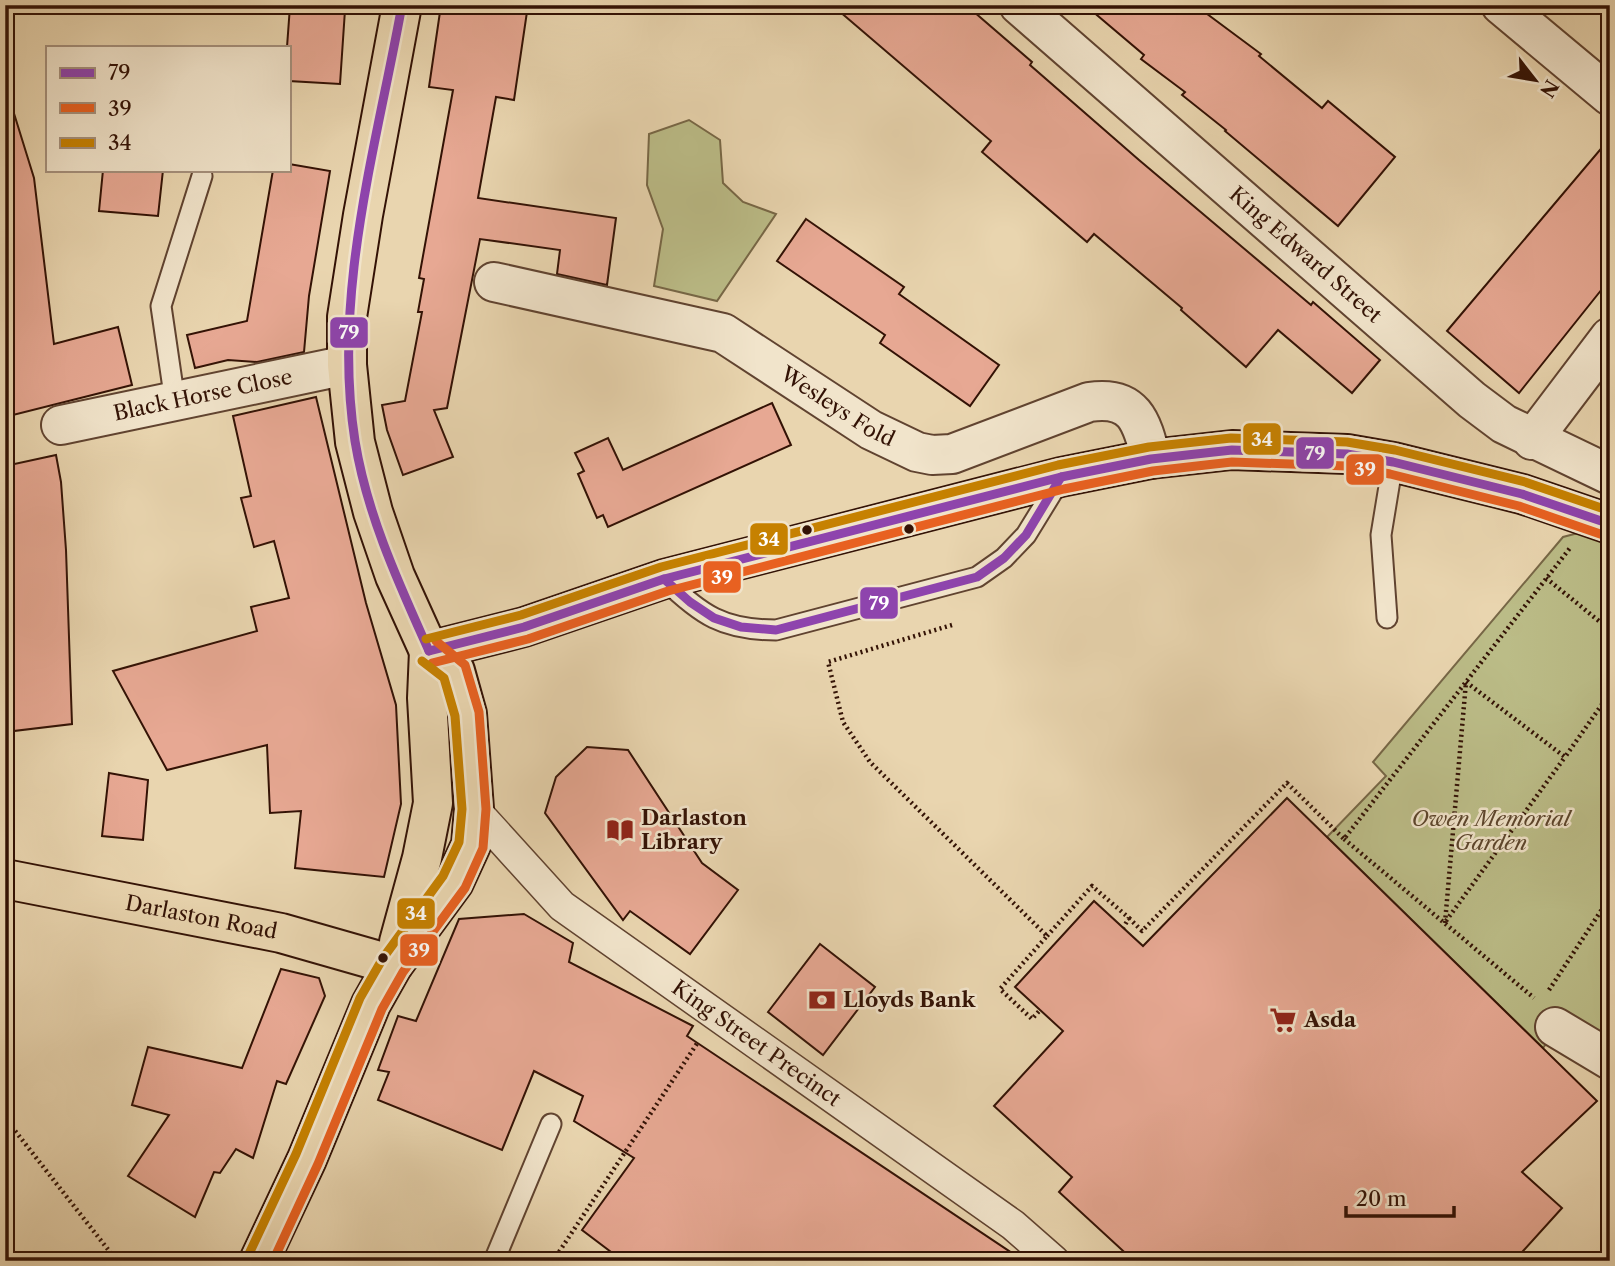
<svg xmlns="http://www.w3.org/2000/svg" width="1615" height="1266" font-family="'Libre Caslon Text',serif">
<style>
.green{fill:#bbbc87;stroke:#776746;stroke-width:2}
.building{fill:#e7a893;stroke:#331205;stroke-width:2}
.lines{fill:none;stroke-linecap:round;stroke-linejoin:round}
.service-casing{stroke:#604330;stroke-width:23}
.pedestrian-casing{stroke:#604330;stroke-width:33}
.minor-casing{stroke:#604330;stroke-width:42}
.primary-casing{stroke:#331205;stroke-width:42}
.path{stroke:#331205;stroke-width:4.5;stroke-dasharray:2 3.5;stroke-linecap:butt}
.service{stroke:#f1e4cb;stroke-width:19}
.pedestrian{stroke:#f1e4cb;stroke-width:30}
.minor{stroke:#f1e4cb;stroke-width:38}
.primary{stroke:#e9d5af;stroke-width:38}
.bus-1-casing{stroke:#f1e4cb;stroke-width:14}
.bus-2-casing{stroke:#f1e4cb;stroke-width:14}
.bus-3-casing{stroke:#f1e4cb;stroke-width:14}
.bus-1{stroke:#8e44ad;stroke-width:9}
.bus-2{stroke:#e86121;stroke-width:9}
.bus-3{stroke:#c68101;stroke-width:9}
.bus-dot{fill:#331205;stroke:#f1e4cb;stroke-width:2.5}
.labels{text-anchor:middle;stroke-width:5;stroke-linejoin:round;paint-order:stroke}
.street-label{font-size:21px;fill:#331205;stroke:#f1e4cb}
.poi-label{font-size:21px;font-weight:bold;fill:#331205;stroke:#f1e4cb;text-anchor:start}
.park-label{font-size:21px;font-style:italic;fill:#5c452c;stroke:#f1e4cb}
.line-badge{stroke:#f1e4cb;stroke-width:2.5}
.badge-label{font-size:19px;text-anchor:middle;font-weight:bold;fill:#fff}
</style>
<rect width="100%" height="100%" fill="#e9d5af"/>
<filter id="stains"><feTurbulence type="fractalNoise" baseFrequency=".00286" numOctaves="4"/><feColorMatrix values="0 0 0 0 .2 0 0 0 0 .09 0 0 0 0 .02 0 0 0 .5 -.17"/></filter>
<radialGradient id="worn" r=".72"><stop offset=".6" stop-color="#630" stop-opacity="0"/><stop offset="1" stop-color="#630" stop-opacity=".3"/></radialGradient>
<g class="green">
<polygon points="689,120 720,140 723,183 743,202 776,214 717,301 654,286 663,229 647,185 649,134"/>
<polygon points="1582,532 1610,541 1610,1044 1565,1018 1543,1048 1327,837 1386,776 1373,762 1563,537"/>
</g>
<g class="building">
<polygon points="441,5 528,5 514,100 496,97 478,198 616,218 607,285 557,274 560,250 480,239 447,408 434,410 453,457 403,475 387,430 382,405 405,401 422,312 418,312 424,279 419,278 453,90 429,87"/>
<polygon points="832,5 966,5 1032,62 1030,65 1139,160 1311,305 1313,302 1380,360 1352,393 1278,330 1246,367 1181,310 1182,308 1094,234 1087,242 982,152 991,141"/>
<polygon points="1085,5 1195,5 1261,54 1259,56 1322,108 1328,101 1395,157 1338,226 1225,131 1226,130 1182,95 1185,92 1141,59 1144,55"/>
<polygon points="290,6 345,10 340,84 289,81 289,47 287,47"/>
<polygon points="12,107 34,178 54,344 118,327 132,385 5,417 5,108"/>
<polygon points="1610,138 1610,279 1519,393 1447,331"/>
<polygon points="289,164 330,171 309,296 304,352 257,362 228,360 195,368 187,335 247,321 273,170 289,170"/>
<polygon points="103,170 163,170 158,216 99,211"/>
<polygon points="806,219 904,287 899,294 999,365 970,406 880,343 885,335 777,261"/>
<polygon points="316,397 366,603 396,705 401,804 384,877 295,868 301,811 270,813 267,745 167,770 113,671 257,631 251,607 289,598 274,541 254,547 241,498 251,496 233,416"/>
<polygon points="772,403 791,445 608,527 603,515 597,518 578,474 584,471 575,453 608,438 623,470"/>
<polygon points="56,455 61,482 66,550 72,724 5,732 5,466"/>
<polygon points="587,747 628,750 702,863 738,890 690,954 630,911 623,920 545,813 556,777"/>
<polygon points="109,773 148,780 143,840 102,836"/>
<polygon points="1287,798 1597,1101 1522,1172 1562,1208 1514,1261 1134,1261 1059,1192 1072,1177 994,1106 1063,1031 1015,987 1094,901 1143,946"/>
<polygon points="524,914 573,943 569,962 693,1026 687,1036 1024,1261 623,1261 582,1230 634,1158 574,1121 583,1096 534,1071 502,1150 378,1100 389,1072 378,1070 398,1016 416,1021 459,919"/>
<polygon points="820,944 875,987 823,1055 768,1012"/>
<polygon points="281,969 319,978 325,996 286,1084 277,1081 253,1158 236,1149 220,1173 214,1172 195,1217 128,1176 169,1115 132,1105 148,1047 242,1068"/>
</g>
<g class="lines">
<g class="service-casing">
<g id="service">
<polyline points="175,402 161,306 202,176"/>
<path d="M 664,579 C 701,615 723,630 776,630 L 977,577 L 1004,558 L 1026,535 L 1061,478"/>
<polyline points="1387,618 1381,535 1393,462"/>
<polyline points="494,1261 551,1124"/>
</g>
</g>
<g class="pedestrian-casing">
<g id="pedestrian">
<path id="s1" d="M 474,809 L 562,906 L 1013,1225 L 1054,1261"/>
</g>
</g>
<g class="minor-casing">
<g id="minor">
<path id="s2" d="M 1019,5 L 1472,400 L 1504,424 L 1610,475"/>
<polyline points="1501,5 1610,96"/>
<path id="s3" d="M 494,282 L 723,333 L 871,430 L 917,452 L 932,455 L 952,454 L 1089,402 C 1134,395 1142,421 1151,459"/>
<path id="s4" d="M 61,425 L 347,365"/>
<polyline points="1532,440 1610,337"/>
<polyline points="1555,1027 1610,1060"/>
</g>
</g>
<g class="primary-casing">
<g id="primary">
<polyline points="429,651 524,627 664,579 1061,477 1151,459 1232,450 1347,454 1393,462 1522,494 1610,524"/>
<path id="s5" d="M 5,879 L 281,933 L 393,965"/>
<polyline points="399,942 422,858 433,803 427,698 429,651"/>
<polyline points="259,1261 307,1159 371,1004 393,965 454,882 471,845 474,809 467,714 455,671 429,651 395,576 373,512 355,442 347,365 347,317 363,215 402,5"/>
</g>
</g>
<g class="path">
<polyline points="1546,578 1610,630"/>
<polyline points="952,625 828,662 843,722 870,762 1047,936 1000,989 1032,1019 1040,1010"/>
<polyline points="1466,682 1565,757 1610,693"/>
<polyline points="1344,839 1534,998"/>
<polyline points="1129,918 1142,931 1287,783 1344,839 1570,548"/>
<polyline points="1446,921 1565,757"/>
<polyline points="1445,923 1466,682"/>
<polyline points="1047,936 1092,886 1129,918 1123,928"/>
<polyline points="1549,990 1610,897"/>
<polyline points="5,1118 117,1261"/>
<polyline points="553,1261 698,1042"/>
</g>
<use href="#service" class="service"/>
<use href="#pedestrian" class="pedestrian"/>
<use href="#minor" class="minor"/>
<use href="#primary" class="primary"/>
<g class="bus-1-casing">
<g id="bus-1">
<path d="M 402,5 C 376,148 332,295 355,441 C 367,515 399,584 429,651"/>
<polyline points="664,579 690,602 714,618 741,627 776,630 977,577 1004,558 1026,535 1061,477"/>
<polyline points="429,651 524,627 664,579 1061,477 1151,459 1232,450 1347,454 1393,462 1522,494 1610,524"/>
</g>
</g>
<g class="bus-2-casing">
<g id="bus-2">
<polyline points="432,663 528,639 668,591 1064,489 1153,471 1232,462 1346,466 1390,474 1519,506 1606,536"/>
<polyline points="273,1261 318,1164 382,1009 403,972 465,888 483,848 486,809 479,712 465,665 436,641"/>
</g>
</g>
<g class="bus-3-casing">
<g id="bus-3">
<polyline points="426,639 521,615 661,567 1058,465 1149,447 1231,438 1347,442 1395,450 1525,482 1610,511"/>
<polyline points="248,1256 296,1154 360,998 383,958 443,876 459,842 462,809 455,716 444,678 422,661"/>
</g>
</g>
<use href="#bus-1" class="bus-1"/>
<use href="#bus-2" class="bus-2"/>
<use href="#bus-3" class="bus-3"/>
</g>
<defs>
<g id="library-bare" transform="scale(2.1)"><path d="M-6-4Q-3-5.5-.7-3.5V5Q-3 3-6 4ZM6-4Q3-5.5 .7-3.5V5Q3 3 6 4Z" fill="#8f2418" stroke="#f1e4cb" stroke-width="2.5" paint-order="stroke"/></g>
<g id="bank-bare" transform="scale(2.1)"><path d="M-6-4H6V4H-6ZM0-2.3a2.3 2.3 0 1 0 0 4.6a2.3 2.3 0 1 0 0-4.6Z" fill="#8f2418" stroke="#f1e4cb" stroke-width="2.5" paint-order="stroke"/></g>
<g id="supermarket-bare" transform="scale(2.1)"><path d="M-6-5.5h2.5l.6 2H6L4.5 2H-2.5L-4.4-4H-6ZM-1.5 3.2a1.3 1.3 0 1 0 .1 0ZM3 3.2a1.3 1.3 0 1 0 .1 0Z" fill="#8f2418" stroke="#f1e4cb" stroke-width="2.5" paint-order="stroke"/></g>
</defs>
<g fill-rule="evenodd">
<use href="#library-bare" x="620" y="830"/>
<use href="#bank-bare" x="822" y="1000"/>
<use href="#supermarket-bare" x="1283" y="1020"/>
</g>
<g class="bus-dot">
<circle cx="909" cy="529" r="6"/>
<circle cx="807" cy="530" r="6"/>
<circle cx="383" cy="958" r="6"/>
</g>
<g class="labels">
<g class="street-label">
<text dy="7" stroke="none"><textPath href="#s2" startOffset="380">King Edward Street</textPath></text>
<text dy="7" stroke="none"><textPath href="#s4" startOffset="145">Black Horse Close</textPath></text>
<text dy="7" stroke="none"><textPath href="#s3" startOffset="371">Wesleys Fold</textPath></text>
<text dy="7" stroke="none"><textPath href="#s5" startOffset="200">Darlaston Road</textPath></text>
<text dy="7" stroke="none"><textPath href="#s1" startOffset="369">King Street Precinct</textPath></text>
</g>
<g class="poi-label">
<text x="641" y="825">Darlaston<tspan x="641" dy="24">Library</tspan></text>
<text x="843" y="1007">Lloyds Bank</text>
<text x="1304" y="1027">Asda</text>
</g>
<g class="park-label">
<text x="1491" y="826">Owen Memorial<tspan x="1491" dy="24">Garden</tspan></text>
</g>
</g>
<g class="line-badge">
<rect x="329" y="316" width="40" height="33" rx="7" fill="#8e44ad"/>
<rect x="1242" y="422" width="40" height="34" rx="7" fill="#c68101"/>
<rect x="1295" y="436" width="40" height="34" rx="7" fill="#8e44ad"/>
<rect x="1345" y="453" width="40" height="33" rx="7" fill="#e86121"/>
<rect x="749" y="522" width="40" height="34" rx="7" fill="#c68101"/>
<rect x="702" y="560" width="40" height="34" rx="7" fill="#e86121"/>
<rect x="859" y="586" width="40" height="34" rx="7" fill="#8e44ad"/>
<rect x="396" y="897" width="40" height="33" rx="7" fill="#c68101"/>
<rect x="399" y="933" width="40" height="34" rx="7" fill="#e86121"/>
</g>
<g class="badge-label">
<text x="349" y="339">79</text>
<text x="1262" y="446">34</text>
<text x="1315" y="460">79</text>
<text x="1365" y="476">39</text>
<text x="769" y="546">34</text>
<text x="722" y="584">39</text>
<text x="879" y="610">79</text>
<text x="416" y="920">34</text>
<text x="419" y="957">39</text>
</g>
<rect width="1615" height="1266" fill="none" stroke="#e9d5af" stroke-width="28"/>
<rect x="7" y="7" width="1601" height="1252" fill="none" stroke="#331205" stroke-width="3.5"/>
<rect x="14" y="14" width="1587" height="1238" fill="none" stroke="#331205" stroke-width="2"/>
<rect x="46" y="46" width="245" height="126" fill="#f1e4cb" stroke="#a5907c" stroke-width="2"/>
<rect x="60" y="68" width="35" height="10" fill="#8e44ad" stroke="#a5907c" stroke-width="2"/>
<text x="108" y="80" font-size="21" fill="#331205">79</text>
<rect x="60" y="103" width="35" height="10" fill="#e86121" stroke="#a5907c" stroke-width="2"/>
<text x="108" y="116" font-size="21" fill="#331205">39</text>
<rect x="60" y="138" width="35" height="10" fill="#c68101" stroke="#a5907c" stroke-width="2"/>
<text x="108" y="150" font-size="21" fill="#331205">34</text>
<g transform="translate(1535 80) rotate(121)" stroke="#f1e4cb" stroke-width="5" paint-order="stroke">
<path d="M0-5L12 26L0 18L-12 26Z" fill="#331205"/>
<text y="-10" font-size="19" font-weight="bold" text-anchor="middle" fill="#331205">N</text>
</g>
<path d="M1346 1206v10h108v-10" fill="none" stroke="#331205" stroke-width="3.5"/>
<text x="1356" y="1206" font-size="21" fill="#331205" stroke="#f1e4cb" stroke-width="5" paint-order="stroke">20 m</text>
<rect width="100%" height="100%" filter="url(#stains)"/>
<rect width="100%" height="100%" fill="url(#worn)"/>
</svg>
